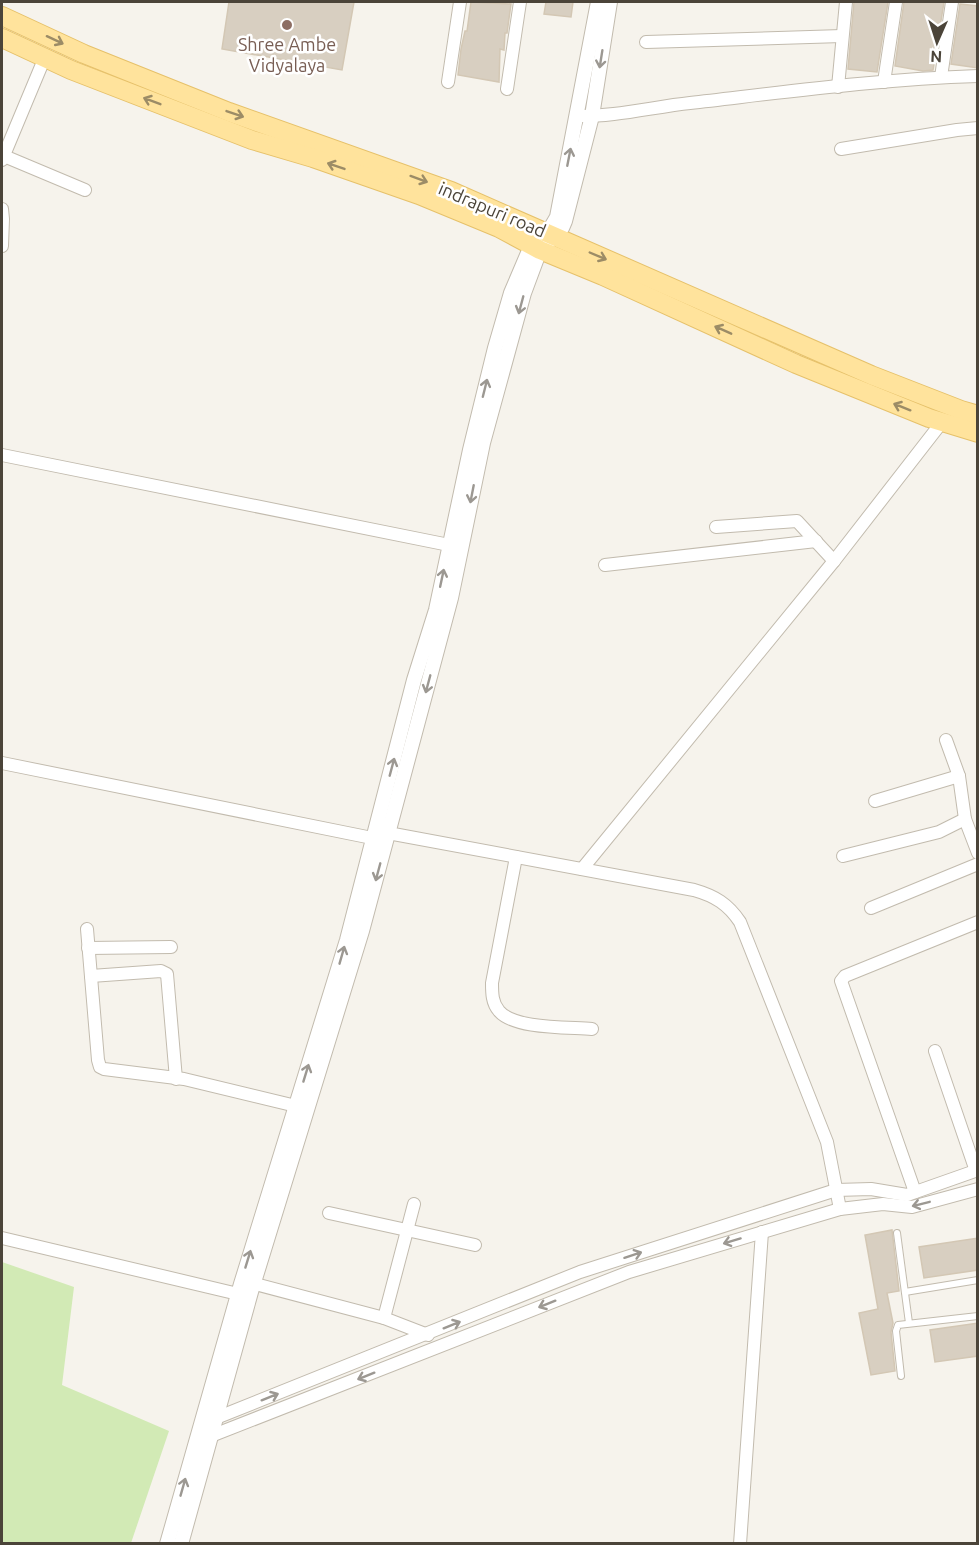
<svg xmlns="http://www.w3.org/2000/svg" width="979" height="1545" font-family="Ubuntu,sans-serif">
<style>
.green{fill:#d2eab5}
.building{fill:#d8cfc1;stroke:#d3c7b4;stroke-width:1.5}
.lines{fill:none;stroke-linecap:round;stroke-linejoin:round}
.service-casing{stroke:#c2bbae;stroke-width:8}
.minor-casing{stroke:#c2bbae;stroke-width:14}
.tertiary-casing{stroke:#c2bbae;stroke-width:16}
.primary-casing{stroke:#e6c16a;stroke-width:20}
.service{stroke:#fff;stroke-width:6}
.minor{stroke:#fff;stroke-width:12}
.tertiary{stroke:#fff;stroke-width:14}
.primary{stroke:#ffe39c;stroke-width:18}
.oneway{stroke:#9c8c66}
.oneway2{stroke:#9c9892}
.education-dot{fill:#8d6e63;stroke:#fff;stroke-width:2}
.labels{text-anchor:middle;stroke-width:5;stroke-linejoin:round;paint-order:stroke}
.education-label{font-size:18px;fill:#785e54;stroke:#fff}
.street-label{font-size:18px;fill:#4b4439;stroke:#fff}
</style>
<rect width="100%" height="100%" fill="#f6f3ec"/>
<polygon class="green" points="2,1262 74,1287 62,1385 169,1431 131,1543 2,1543"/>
<g class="building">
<polygon points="229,2 354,2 342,70 222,49"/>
<polygon points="471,2 511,4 507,33 505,33 504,50 500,49 499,82 458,75 461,49 465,31 467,31"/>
<polygon points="546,2 573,2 571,17 544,14"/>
<polygon points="854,2 888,2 877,72 848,69"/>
<polygon points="904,2 944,2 933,70 923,71 895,66"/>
<polygon points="960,4 978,6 978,68 951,64"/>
<polygon points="892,1230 899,1291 887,1293 893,1323 891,1332 895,1371 871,1375 859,1313 878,1309 865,1235"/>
<polygon points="978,1238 978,1270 924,1278 919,1247"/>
<polygon points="978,1323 978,1356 935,1362 930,1330"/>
</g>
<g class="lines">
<g class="service-casing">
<g id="service">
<polyline points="897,1233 909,1323"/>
<polyline points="905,1292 978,1280"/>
<polyline points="901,1376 896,1331 898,1325 978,1316"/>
</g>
</g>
<g class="minor-casing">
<g id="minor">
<polyline points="646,42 842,36"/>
<polyline points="941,77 952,2"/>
<polyline points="448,82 460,2"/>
<polyline points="884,82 896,2"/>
<polyline points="838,87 846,2"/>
<polyline points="507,89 520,2"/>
<path d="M 577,116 C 614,117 653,107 690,103 C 786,92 881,79 978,76"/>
<polyline points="841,149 957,130 978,128"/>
<polyline points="4,156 85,190"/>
<polyline points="2,160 45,57"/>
<polyline points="2,209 3,219 2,246"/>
<polyline points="2,455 449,545"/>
<polyline points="716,527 797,521 834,561"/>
<polyline points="605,565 816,541"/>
<polyline points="946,740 959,776 965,819 978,853"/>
<polyline points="2,763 372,838"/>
<polyline points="875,801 959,776"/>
<path d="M 388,833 L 694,890 C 715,896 728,904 740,922 L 827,1142 L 840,1209"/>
<polyline points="843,856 939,832 965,819"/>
<path d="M 516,857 L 492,983 C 492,993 492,1003 499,1011 C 514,1029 568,1027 592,1029"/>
<polyline points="582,869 834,561 942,422"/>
<polyline points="871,908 978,864"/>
<polyline points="87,929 98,1060 100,1067 104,1069 184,1079 296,1106"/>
<polyline points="88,948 171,947"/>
<polyline points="91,976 161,971 167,974 176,1079"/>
<polyline points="935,1051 976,1171"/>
<polyline points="915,1192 841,981 845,976 978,922"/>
<polyline points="329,1213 475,1245"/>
<polyline points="2,1238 238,1294"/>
<polyline points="244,1281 384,1318 428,1335"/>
<polyline points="384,1318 414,1204"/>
<polyline points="216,1418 580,1272 836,1190 871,1189 907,1195 978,1170"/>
<polyline points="211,1436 629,1272 840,1209 883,1204 912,1207 978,1189"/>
<polyline points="740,1544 762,1232"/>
</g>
</g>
<g class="tertiary-casing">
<g id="tertiary">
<polyline points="562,228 565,221 592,116 610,2"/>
<polyline points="167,1544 241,1284 347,940 414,680 436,610 470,450 495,348 511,293 531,246 547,234 557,217 598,2"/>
<polyline points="181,1544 251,1292 362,931 451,598 483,443 524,293 540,250 548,244"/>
</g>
</g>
<g class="primary-casing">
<g id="primary">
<polyline points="2,16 84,54 229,112 451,191 871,375 961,410 978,415"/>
<polyline points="2,38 71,70 252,140 313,158 419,195 499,228 540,250 603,276 796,364 929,418 978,433"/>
</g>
</g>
<use href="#service" class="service"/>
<use href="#minor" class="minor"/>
<use href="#tertiary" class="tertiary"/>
<use href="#primary" class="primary"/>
</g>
<defs><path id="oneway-shaft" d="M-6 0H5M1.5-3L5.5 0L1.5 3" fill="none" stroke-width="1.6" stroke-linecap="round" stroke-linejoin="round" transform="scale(1.5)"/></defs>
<g class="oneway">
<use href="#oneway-shaft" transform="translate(55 40) rotate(25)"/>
<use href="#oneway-shaft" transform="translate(152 101) rotate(-159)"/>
<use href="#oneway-shaft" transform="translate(235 114) rotate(19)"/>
<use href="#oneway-shaft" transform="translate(336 166) rotate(-161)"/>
<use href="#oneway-shaft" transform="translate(419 179) rotate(20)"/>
<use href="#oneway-shaft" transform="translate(598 256) rotate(23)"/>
<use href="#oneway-shaft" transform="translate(723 330) rotate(-156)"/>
<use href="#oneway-shaft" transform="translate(902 407) rotate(-158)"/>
</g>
<g class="oneway2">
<use href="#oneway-shaft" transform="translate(601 59) rotate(99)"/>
<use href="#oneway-shaft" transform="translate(569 157) rotate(-79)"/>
<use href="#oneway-shaft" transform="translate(521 305) rotate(105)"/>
<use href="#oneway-shaft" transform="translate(485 388) rotate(-76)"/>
<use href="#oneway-shaft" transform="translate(472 494) rotate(101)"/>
<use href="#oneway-shaft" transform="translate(442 578) rotate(-78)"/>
<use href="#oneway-shaft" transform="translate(428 684) rotate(105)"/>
<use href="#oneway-shaft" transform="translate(392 767) rotate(-75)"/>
<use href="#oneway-shaft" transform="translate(378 872) rotate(105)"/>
<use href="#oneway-shaft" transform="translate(342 955) rotate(-74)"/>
<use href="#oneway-shaft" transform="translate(306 1073) rotate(-73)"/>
<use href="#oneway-shaft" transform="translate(921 1204) rotate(166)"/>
<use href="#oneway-shaft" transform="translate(732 1241) rotate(163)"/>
<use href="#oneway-shaft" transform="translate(633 1255) rotate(-18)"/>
<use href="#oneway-shaft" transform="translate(248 1259) rotate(-73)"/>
<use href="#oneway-shaft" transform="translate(547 1304) rotate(158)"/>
<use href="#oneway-shaft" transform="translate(452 1325) rotate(-22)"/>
<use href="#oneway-shaft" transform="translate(366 1376) rotate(158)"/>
<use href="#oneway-shaft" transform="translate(270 1397) rotate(-22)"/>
<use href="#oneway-shaft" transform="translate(183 1487) rotate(-74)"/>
</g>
<circle class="education-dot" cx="287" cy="25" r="6"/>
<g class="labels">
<g class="education-label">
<text x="287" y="51">Shree Ambe<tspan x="287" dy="21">Vidyalaya</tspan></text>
</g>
<g class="street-label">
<text transform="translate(492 210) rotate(23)" y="6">indrapuri road</text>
</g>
</g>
<rect width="979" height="1545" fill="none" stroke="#4b4439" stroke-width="6"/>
<g transform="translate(937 42) rotate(183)" stroke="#ffffff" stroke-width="4.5" paint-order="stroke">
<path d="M0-4.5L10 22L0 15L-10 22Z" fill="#4b4439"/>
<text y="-9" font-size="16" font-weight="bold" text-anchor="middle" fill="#4b4439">N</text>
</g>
</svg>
